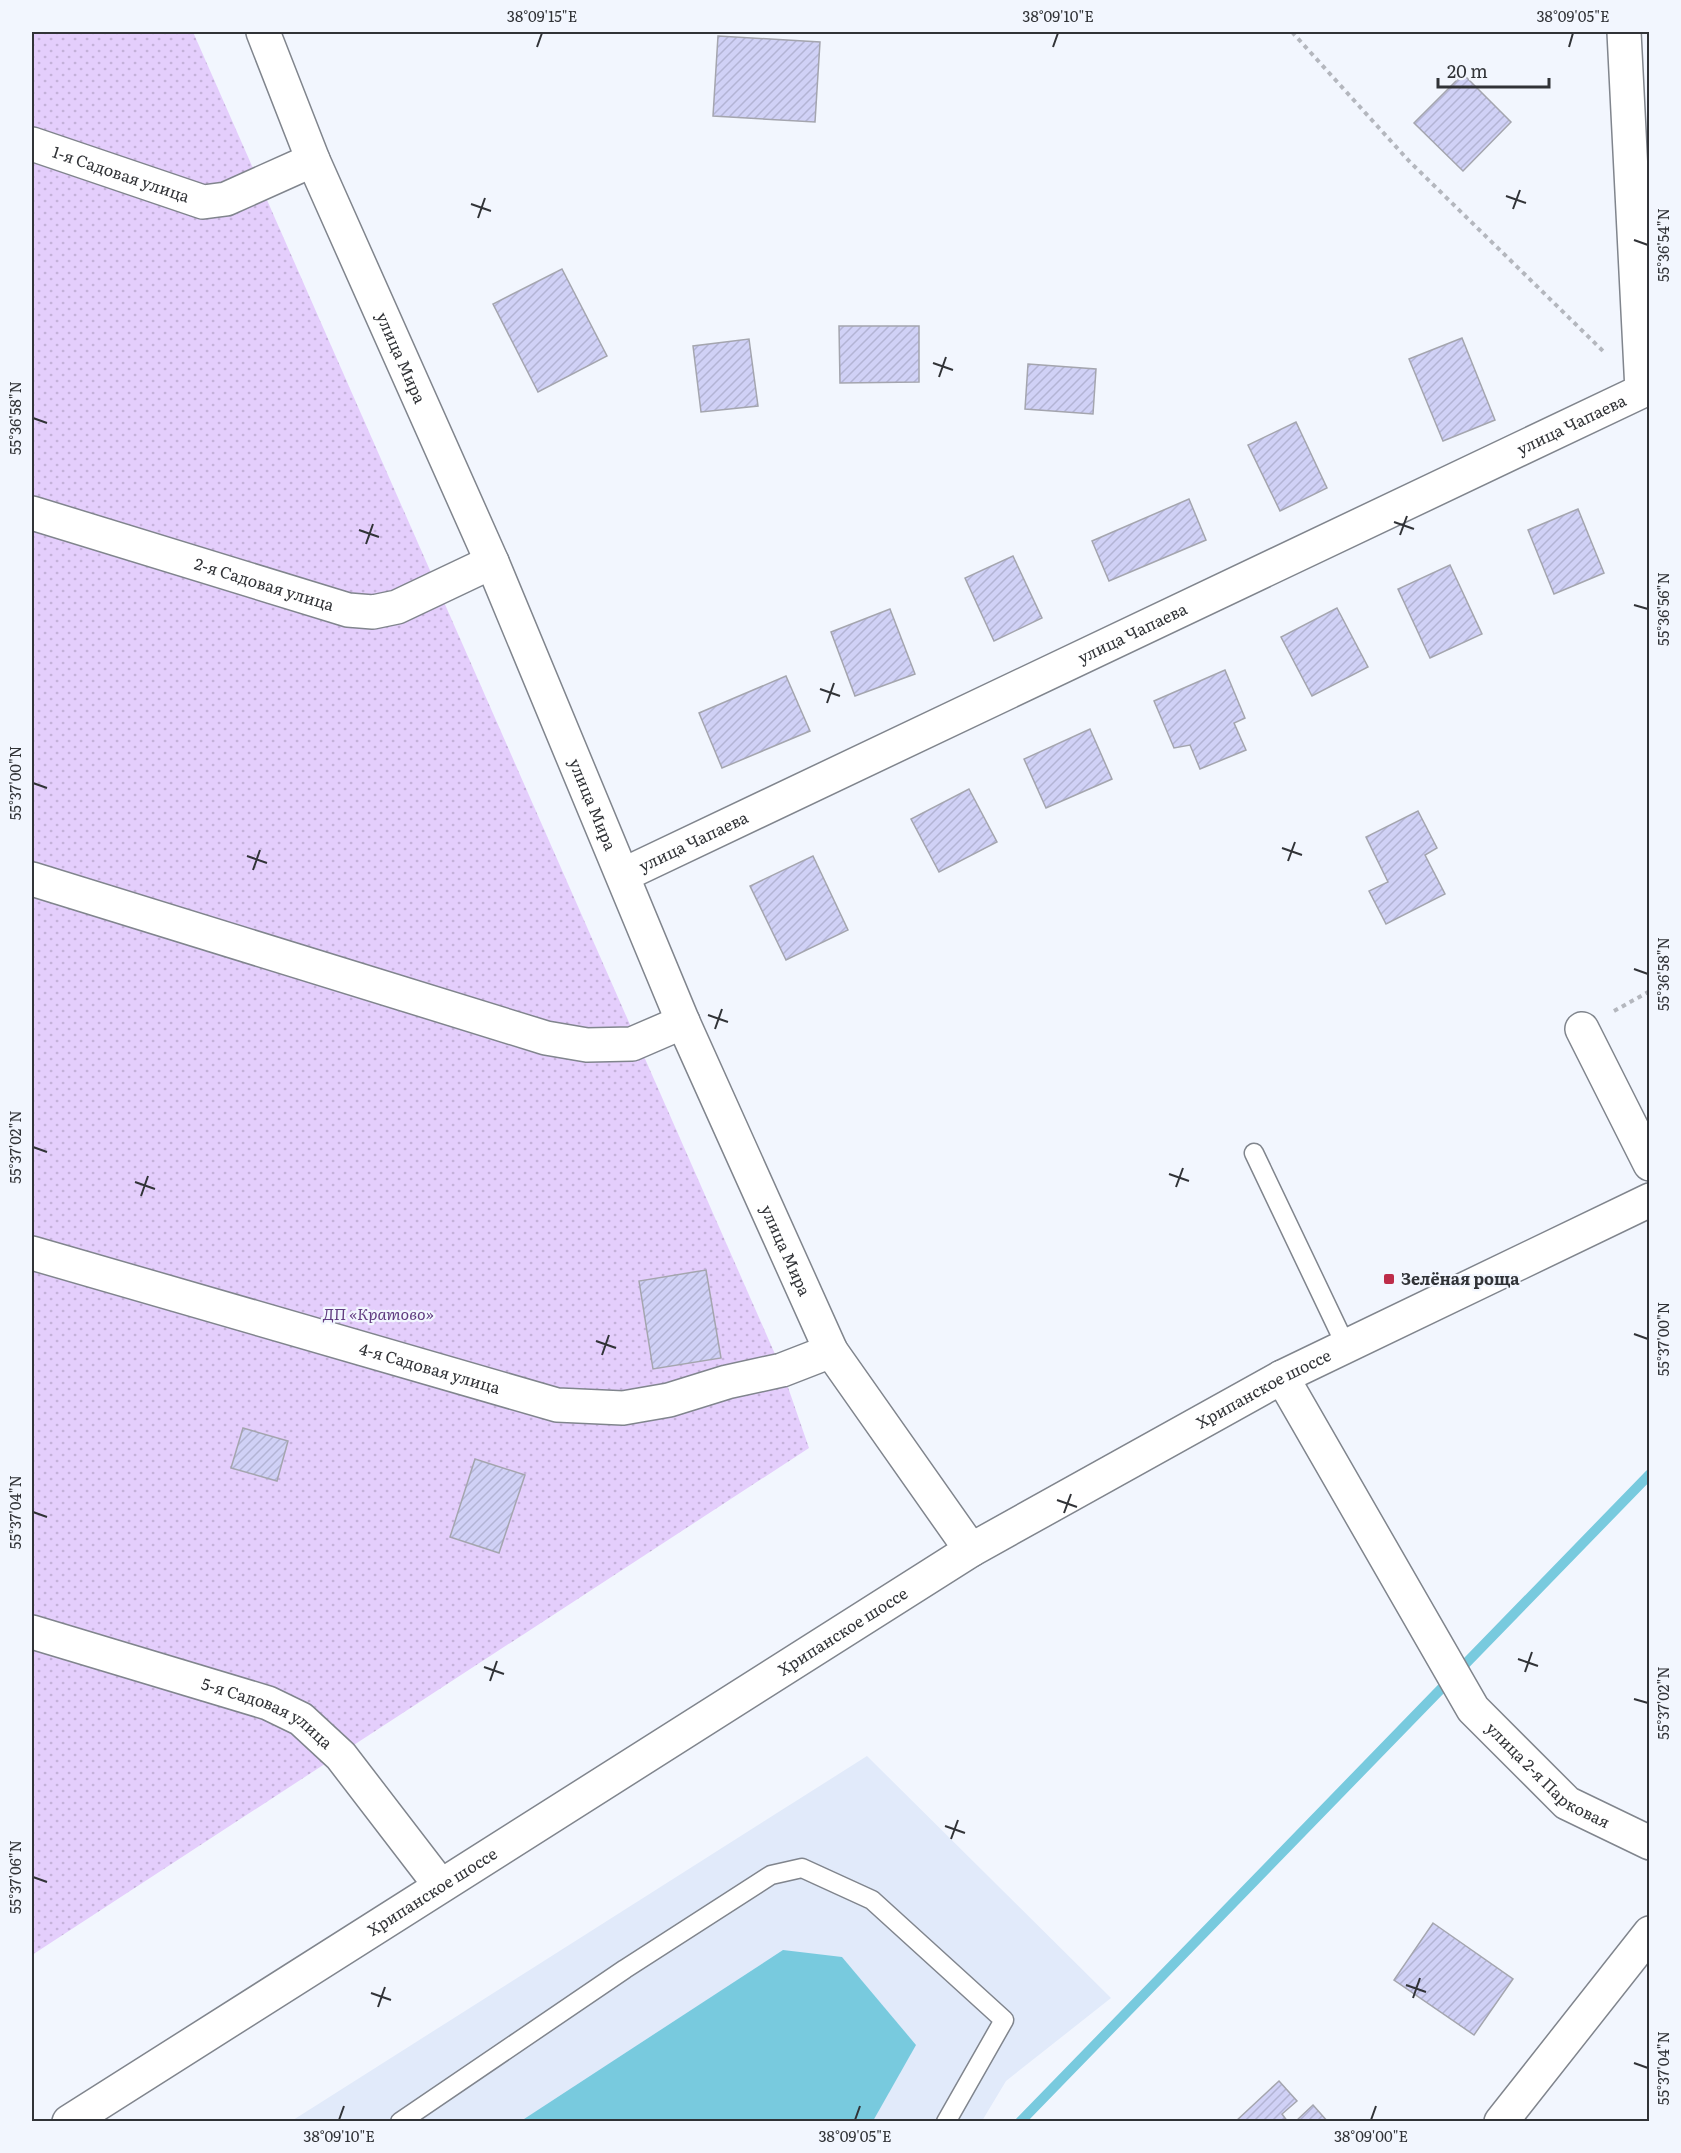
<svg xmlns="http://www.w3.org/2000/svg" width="1681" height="2153" font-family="Literata,serif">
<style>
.built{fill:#e1eafa}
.garden{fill:url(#garden-dots)}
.water{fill:#78cade}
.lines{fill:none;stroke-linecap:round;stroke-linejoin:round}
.stream{stroke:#78cade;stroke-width:10}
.building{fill:url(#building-hatch);stroke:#a4a5ae;stroke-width:1.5}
.lane-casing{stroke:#80858d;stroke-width:21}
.street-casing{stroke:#80858d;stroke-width:36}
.secondary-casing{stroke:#80858d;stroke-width:36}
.path{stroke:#b4b7be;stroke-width:4;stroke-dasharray:4.5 4.5;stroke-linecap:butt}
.lane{stroke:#fff;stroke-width:18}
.street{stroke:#fff;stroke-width:33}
.secondary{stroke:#fff;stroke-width:33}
.ticks{fill:none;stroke:#313337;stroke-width:2}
.poi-dot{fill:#bd2c49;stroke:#f2f6fe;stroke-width:2}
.labels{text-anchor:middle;stroke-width:4.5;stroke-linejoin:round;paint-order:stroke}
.street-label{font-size:16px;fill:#313337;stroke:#f2f6fe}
.poi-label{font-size:16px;font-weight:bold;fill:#313337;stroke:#f2f6fe;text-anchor:start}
.park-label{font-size:16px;font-style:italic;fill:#603b80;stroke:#f2f6fe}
.neatline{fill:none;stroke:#313337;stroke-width:2}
.ticks-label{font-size:15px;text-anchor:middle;fill:#313337}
</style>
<defs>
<pattern id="garden-dots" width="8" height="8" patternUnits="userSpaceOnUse" patternTransform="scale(1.5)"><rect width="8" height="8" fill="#e4cefc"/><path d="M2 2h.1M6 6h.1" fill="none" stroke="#c4b1d9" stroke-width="1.8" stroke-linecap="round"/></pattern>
<pattern id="building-hatch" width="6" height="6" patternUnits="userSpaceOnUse" patternTransform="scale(1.5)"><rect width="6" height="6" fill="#d0d1f6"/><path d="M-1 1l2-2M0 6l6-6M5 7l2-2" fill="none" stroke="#b3b4d4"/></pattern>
</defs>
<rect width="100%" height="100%" fill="#f2f6fe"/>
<polygon class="built" points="867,1756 1111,1998 1006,2081 982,2121 290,2122"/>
<polygon class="garden" points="32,32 193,32 782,1370 809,1448 32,1955"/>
<polygon class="water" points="783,1950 842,1957 916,2045 873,2121 521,2121"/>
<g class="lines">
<polyline class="stream" points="1020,2122 1650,1474"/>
</g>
<g class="building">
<polygon points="718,36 820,42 815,122 713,116"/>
<polygon points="1463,74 1511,122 1463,171 1414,123"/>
<polygon points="562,269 607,356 538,392 493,304"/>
<polygon points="839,326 919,326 919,382 840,383"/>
<polygon points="1462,338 1495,420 1443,441 1409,359"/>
<polygon points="749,339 758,406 701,412 693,346"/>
<polygon points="1028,364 1096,369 1093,414 1025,409"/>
<polygon points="1296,422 1327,488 1280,511 1248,445"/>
<polygon points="1189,499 1206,540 1109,581 1092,541"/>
<polygon points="1578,509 1604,573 1554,594 1528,530"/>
<polygon points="1013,556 1042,618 994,641 965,578"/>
<polygon points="1450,565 1482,634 1430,658 1398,589"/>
<polygon points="1337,608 1368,667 1312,696 1281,637"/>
<polygon points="890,609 915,674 855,696 831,632"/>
<polygon points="1225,670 1245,718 1234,723 1246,750 1200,769 1190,745 1174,748 1154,701"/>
<polygon points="786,676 810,731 722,768 699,713"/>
<polygon points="1090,729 1112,779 1046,808 1024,759"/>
<polygon points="969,789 997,842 939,872 911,819"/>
<polygon points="1418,811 1437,848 1425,855 1445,894 1386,924 1369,891 1388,882 1366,837"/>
<polygon points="813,856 848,930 786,960 750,886"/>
<polygon points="706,1270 721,1358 653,1369 639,1281"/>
<polygon points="243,1428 288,1441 277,1481 231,1468"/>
<polygon points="475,1459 525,1475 499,1553 450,1537"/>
<polygon points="1433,1923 1513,1979 1474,2035 1394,1980"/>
<polygon points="1279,2081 1297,2101 1282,2114 1288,2122 1235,2122"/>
<polygon points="1313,2105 1328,2122 1295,2122"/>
</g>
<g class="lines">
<g class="lane-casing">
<g id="lane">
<polyline points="1254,1153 1346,1346"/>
<polyline points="400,2122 625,1969 771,1875 802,1868 872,1900 1004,2020 946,2122"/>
</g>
</g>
<g class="street-casing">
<g id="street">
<path id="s1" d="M 263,32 L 313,160 L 492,562 L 683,1022 L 831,1351 L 971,1550"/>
<path id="s2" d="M 32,144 L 203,202 L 226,199 L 313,160"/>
<path id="s3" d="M 32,513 L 348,610 L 373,612 L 397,607 L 492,562"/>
<path id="s4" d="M 623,875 L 1642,391 L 1624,32"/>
<polyline points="32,879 546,1038 587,1045 632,1044 683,1022"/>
<polyline points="1582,1029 1650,1164"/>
<path id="s5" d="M 32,1253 L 557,1405 L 623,1408 L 669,1400 L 727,1382 L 782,1370 L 831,1351"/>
<path id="s6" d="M 1282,1377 L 1473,1709 L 1567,1803 L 1650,1843"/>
<path id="s7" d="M 32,1632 L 268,1703 L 301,1719 L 341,1756 L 440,1885"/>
<polyline points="1501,2122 1650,1933"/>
</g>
</g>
<g class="secondary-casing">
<g id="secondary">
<path id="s8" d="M 69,2122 L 971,1550 L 1282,1377 L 1650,1200"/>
</g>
</g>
<g class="path">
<polyline points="1292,32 1409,161 1603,351"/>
<polyline points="1614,1011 1650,991"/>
</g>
<use href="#lane" class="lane"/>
<use href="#street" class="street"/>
<use href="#secondary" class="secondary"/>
</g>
<path class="ticks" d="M 537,47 L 542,33M 1053,47 L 1058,33M 1569,47 L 1573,33M 1506,196 L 1526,203M 471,204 L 491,211M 1513,209 L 1520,190M 478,218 L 485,198M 1634,240 L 1648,245M 933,363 L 953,370M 939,377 L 946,357M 33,418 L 47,423M 1394,522 L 1414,529M 359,530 L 379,537M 1400,535 L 1407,516M 366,544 L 373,524M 1634,605 L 1648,609M 820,689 L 840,696M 827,703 L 834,683M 33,783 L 47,788M 1282,848 L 1302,855M 247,856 L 267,863M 1288,861 L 1295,842M 253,870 L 260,850M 1634,969 L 1648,974M 708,1015 L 728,1022M 715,1029 L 722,1009M 33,1147 L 47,1152M 1169,1174 L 1189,1181M 135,1182 L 155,1189M 1176,1187 L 1183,1168M 141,1196 L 148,1176M 1634,1334 L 1648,1339M 596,1341 L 616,1348M 602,1355 L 609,1335M 1057,1500 L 1077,1507M 33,1512 L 47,1517M 1064,1513 L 1071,1494M 1518,1659 L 1538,1666M 484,1667 L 504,1674M 1525,1672 L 1532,1652M 490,1681 L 497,1661M 1634,1699 L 1648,1703M 945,1826 L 965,1833M 951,1839 L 958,1820M 33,1877 L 47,1882M 1406,1985 L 1426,1992M 371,1993 L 391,2000M 1413,1998 L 1420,1978M 378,2007 L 385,1987M 1634,2063 L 1648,2068M 339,2120 L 344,2106M 855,2120 L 860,2106M 1371,2120 L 1376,2106"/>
<rect class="poi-dot" x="1383" y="1273" width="12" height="12" rx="3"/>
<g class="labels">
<g class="street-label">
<text dy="6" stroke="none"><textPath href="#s2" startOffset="94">1-я Садовая улица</textPath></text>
<text dy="6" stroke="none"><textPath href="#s1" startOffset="354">улица Мира</textPath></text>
<text dy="6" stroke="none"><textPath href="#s4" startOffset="1050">улица Чапаева</textPath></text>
<text dy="6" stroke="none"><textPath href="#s3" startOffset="243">2-я Садовая улица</textPath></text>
<text dy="6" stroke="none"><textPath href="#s4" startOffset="564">улица Чапаева</textPath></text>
<text dy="6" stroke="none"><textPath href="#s1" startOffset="840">улица Мира</textPath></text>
<text dy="6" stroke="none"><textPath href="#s4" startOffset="78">улица Чапаева</textPath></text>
<text dy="6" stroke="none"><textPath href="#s1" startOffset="1326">улица Мира</textPath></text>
<text dy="6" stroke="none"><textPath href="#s5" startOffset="414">4-я Садовая улица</textPath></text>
<text dy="6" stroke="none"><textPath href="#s8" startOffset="1402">Хрипанское шоссе</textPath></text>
<text dy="6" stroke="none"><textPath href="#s8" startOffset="916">Хрипанское шоссе</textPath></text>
<text dy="6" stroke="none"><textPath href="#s7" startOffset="250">5-я Садовая улица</textPath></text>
<text dy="6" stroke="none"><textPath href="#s6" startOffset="484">улица 2-я Парковая</textPath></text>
<text dy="6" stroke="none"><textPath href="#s8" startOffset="430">Хрипанское шоссе</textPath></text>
</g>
<g class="poi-label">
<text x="1401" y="1285">Зелёная роща</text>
</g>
<g class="park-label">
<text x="378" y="1320">ДП «Кратово»</text>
</g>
</g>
<rect width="1681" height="2153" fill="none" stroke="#f2f6fe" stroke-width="66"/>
<path d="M1438 78v9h111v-9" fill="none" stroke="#313337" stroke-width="3"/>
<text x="1447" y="78" font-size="18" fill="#313337" stroke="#f2f6fe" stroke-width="4.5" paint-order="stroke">20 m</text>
<rect x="33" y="33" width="1615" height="2087" class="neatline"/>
<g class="ticks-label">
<text x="542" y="22">38°09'15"E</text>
<text x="1058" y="22">38°09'10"E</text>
<text x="1573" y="22">38°09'05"E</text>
<text transform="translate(1664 245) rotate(-90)" y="5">55°36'54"N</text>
<text transform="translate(16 418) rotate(-90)" y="5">55°36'58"N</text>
<text transform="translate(1664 609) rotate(-90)" y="5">55°36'56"N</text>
<text transform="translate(16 783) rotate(-90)" y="5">55°37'00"N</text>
<text transform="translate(1664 974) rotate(-90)" y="5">55°36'58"N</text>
<text transform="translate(16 1147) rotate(-90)" y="5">55°37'02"N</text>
<text transform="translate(1664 1339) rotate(-90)" y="5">55°37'00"N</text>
<text transform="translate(16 1512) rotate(-90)" y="5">55°37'04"N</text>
<text transform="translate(1664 1703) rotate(-90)" y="5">55°37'02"N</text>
<text transform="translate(16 1877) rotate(-90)" y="5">55°37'06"N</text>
<text transform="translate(1664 2068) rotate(-90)" y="5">55°37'04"N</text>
<text x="339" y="2142">38°09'10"E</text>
<text x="855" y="2142">38°09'05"E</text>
<text x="1371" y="2142">38°09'00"E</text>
</g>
</svg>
